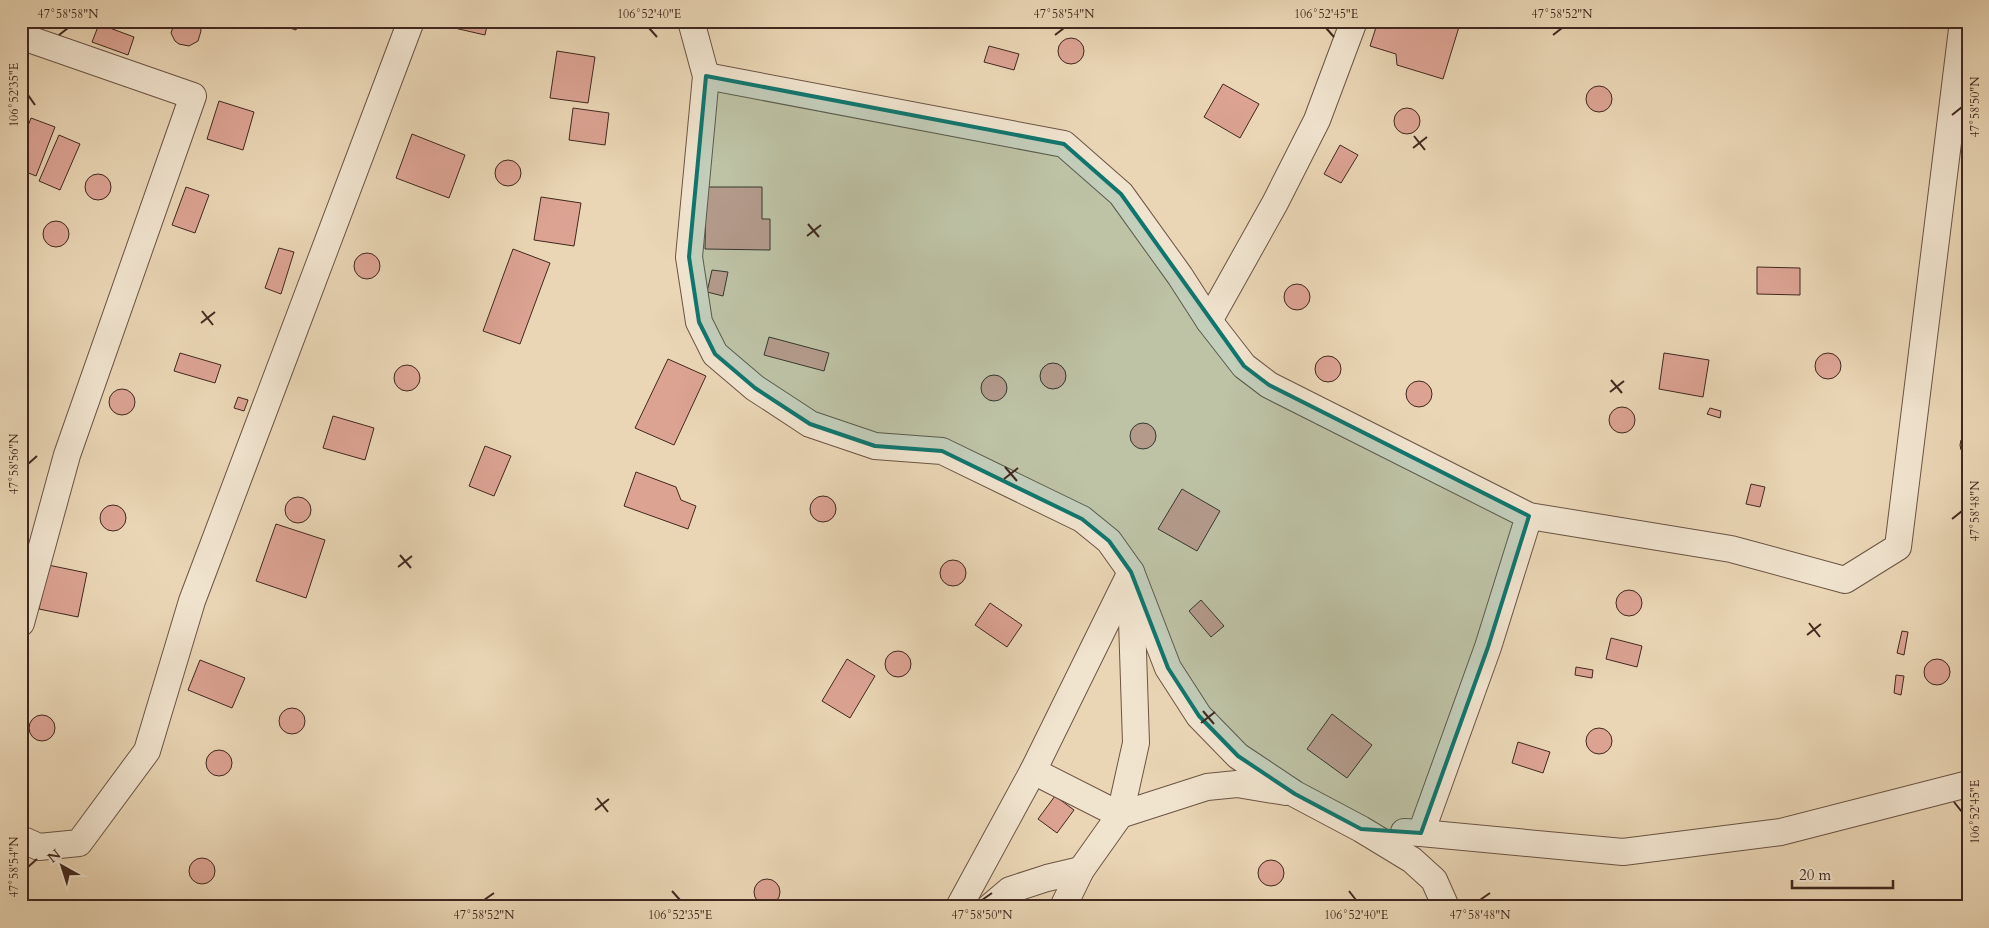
<svg xmlns="http://www.w3.org/2000/svg" width="1989" height="928" font-family="Cardo,serif">
<style>
.building{fill:#dca393;stroke:#41281f}
.lines{fill:none;stroke-linecap:round;stroke-linejoin:round}
.minor-casing{stroke:#6b5444;stroke-width:28}
.minor{stroke:#f1e4cf;stroke-width:26}
.marked{fill:#0f766e;fill-opacity:0.2;stroke:#0f766e;stroke-width:4;stroke-linejoin:round}
.ticks{fill:none;stroke:#41281f;stroke-width:2}
.neatline{fill:none;stroke:#41281f;stroke-width:2}
.ticks-label{font-size:12px;text-anchor:middle;fill:#41281f}
</style>
<rect width="100%" height="100%" fill="#ead6b5"/>
<filter id="stains"><feTurbulence type="fractalNoise" baseFrequency=".004" numOctaves="4"/><feColorMatrix values="0 0 0 0 .2 0 0 0 0 .09 0 0 0 0 .02 0 0 0 .5 -.17"/></filter>
<radialGradient id="worn" r=".72"><stop offset=".6" stop-color="#630" stop-opacity="0"/><stop offset="1" stop-color="#630" stop-opacity=".3"/></radialGradient>
<g class="building">
<polygon points="175,21 199,21 201,31 198,41 189,46 179,44 175,41 171,33"/>
<polygon points="268,21 299,21 296,30"/>
<polygon points="452,21 488,21 485,35 450,27"/>
<polygon points="1378,21 1442,21 1459,27 1443,79 1397,65 1396,54 1370,46"/>
<polygon points="99,24 134,37 128,55 92,42"/>
<circle cx="1071" cy="51" r="13"/>
<polygon points="989,46 1019,54 1014,70 984,62"/>
<polygon points="557,51 595,57 588,103 550,98"/>
<polygon points="1223,84 1259,104 1240,138 1204,117"/>
<circle cx="1599" cy="99" r="13"/>
<polygon points="219,101 254,112 243,150 207,139"/>
<circle cx="1407" cy="121" r="13"/>
<polygon points="573,108 609,113 605,145 569,140"/>
<polygon points="31,118 55,127 36,176 21,170 21,144"/>
<polygon points="412,134 465,155 449,198 396,178"/>
<polygon points="59,135 80,144 60,190 39,181"/>
<polygon points="1340,145 1358,155 1341,183 1324,174"/>
<circle cx="508" cy="173" r="13"/>
<circle cx="98" cy="187" r="13"/>
<polygon points="186,187 209,195 195,233 172,225"/>
<polygon points="706,187 762,187 762,219 770,219 770,250 705,249"/>
<polygon points="541,197 581,203 574,246 534,240"/>
<circle cx="56" cy="234" r="13"/>
<polygon points="279,248 294,252 281,294 265,288"/>
<polygon points="513,249 550,263 520,344 483,331"/>
<circle cx="367" cy="266" r="13"/>
<polygon points="1757,267 1800,268 1800,295 1757,294"/>
<polygon points="712,270 728,272 723,296 707,292"/>
<circle cx="1297" cy="297" r="13"/>
<polygon points="769,337 829,353 824,371 764,355"/>
<circle cx="1828" cy="366" r="13"/>
<polygon points="180,353 221,365 215,383 174,371"/>
<polygon points="1664,353 1709,360 1703,397 1659,389"/>
<circle cx="1328" cy="369" r="13"/>
<polygon points="668,359 706,376 674,445 635,428"/>
<circle cx="1053" cy="376" r="13"/>
<circle cx="407" cy="378" r="13"/>
<circle cx="994" cy="388" r="13"/>
<circle cx="1419" cy="394" r="13"/>
<circle cx="122" cy="402" r="13"/>
<polygon points="238,397 248,400 244,411 234,408"/>
<circle cx="1622" cy="420" r="13"/>
<polygon points="1710,408 1721,411 1720,418 1707,414"/>
<polygon points="333,416 374,428 365,460 323,448"/>
<circle cx="1143" cy="436" r="13"/>
<polygon points="1968,433 1968,456 1961,450 1960,445 1961,440"/>
<polygon points="485,446 511,456 494,496 469,486"/>
<polygon points="636,472 676,487 681,500 696,506 688,529 624,506"/>
<polygon points="1751,484 1765,487 1760,507 1746,504"/>
<polygon points="1182,489 1220,511 1197,551 1158,529"/>
<circle cx="823" cy="509" r="13"/>
<circle cx="298" cy="510" r="13"/>
<circle cx="113" cy="518" r="13"/>
<polygon points="276,524 325,540 306,598 256,581"/>
<circle cx="953" cy="573" r="13"/>
<polygon points="48,565 87,573 78,617 39,609"/>
<circle cx="1629" cy="603" r="13"/>
<polygon points="1201,600 1224,626 1211,637 1189,611"/>
<polygon points="990,603 1022,625 1007,647 975,625"/>
<polygon points="1902,631 1908,632 1904,655 1897,653"/>
<polygon points="1611,638 1642,646 1637,667 1606,659"/>
<circle cx="898" cy="664" r="13"/>
<circle cx="1937" cy="672" r="13"/>
<polygon points="847,659 875,676 850,718 822,701"/>
<polygon points="200,660 245,678 232,708 188,690"/>
<polygon points="1576,667 1593,670 1592,678 1575,675"/>
<polygon points="1896,675 1904,676 1901,695 1894,693"/>
<circle cx="292" cy="721" r="13"/>
<polygon points="1332,714 1372,745 1347,778 1307,749"/>
<circle cx="42" cy="728" r="13"/>
<circle cx="1599" cy="741" r="13"/>
<polygon points="1518,742 1550,752 1543,773 1512,763"/>
<circle cx="219" cy="763" r="13"/>
<polygon points="1055,796 1074,810 1057,833 1038,819"/>
<circle cx="202" cy="871" r="13"/>
<circle cx="1271" cy="873" r="13"/>
<circle cx="767" cy="892" r="13"/>
</g>
<g class="lines">
<g class="minor-casing">
<g id="minor">
<polyline points="691,21 706,76 689,257 699,322 715,354 755,388 810,424 875,446 942,451 1082,519 1109,541 1131,572 1168,668 1199,716 1238,756 1295,794 1361,829 1412,860 1434,880 1446,907"/>
<polyline points="706,76 1064,144 1121,194 1180,276 1209,321 1244,366 1269,385 1529,516 1731,549 1845,580 1898,547 1963,21"/>
<polyline points="1209,321 1275,203 1317,120 1354,21"/>
<polyline points="21,623 67,455 193,96 26,38"/>
<polyline points="1033,771 1120,815 1207,787 1237,784 1286,792"/>
<polyline points="1404,832 1421,833 1488,647 1529,516"/>
<polyline points="1421,833 1623,852 1781,832 1968,784"/>
<polyline points="21,839 39,847 79,843 147,751 192,601 411,21"/>
<polyline points="959,907 1033,771 1131,572"/>
<polyline points="990,907 1010,890 1047,878 1081,870"/>
<polyline points="1063,907 1081,870 1120,815 1136,743 1131,590"/>
</g>
</g>
<use href="#minor" class="minor"/>
</g>
<path class="marked" d="M 706,76 L 1064,144 L 1121,194 L 1244,366 L 1269,385 L 1529,516 L 1488,647 L 1421,833 L 1361,829 L 1295,794 L 1238,756 L 1199,716 L 1168,668 L 1131,572 L 1109,541 L 1082,519 L 942,451 L 875,446 L 810,424 L 755,388 L 715,354 L 699,322 L 689,257 Z"/>
<path class="ticks" d="M 649,28 L 657,37M 1326,28 L 1334,37M 59,35 L 68,28M 1055,35 L 1064,28M 1553,35 L 1562,28M 28,95 L 35,105M 1952,115 L 1962,107M 1414,136 L 1425,150M 1413,148 L 1427,137M 808,224 L 819,237M 807,236 L 821,225M 202,311 L 213,325M 201,323 L 215,312M 1611,380 L 1622,393M 1610,392 L 1624,381M 28,464 L 37,456M 1005,467 L 1017,481M 1004,479 L 1018,468M 1952,519 L 1962,511M 400,555 L 411,568M 398,567 L 412,556M 1809,623 L 1820,637M 1807,635 L 1821,624M 1203,711 L 1214,724M 1201,723 L 1215,712M 597,798 L 608,812M 1954,802 L 1962,812M 595,810 L 609,799M 28,867 L 37,859M 672,891 L 680,900M 1349,891 L 1356,900M 484,900 L 494,893M 982,900 L 992,893M 1480,900 L 1490,893"/>
<rect width="1989" height="928" fill="none" stroke="#ead6b5" stroke-width="55"/>
<g transform="translate(62 866) rotate(321)" stroke="#f1e4cf" stroke-width="4" paint-order="stroke">
<path d="M0-4L9 19L0 12L-9 19Z" fill="#41281f"/>
<text y="-8" font-size="14" font-weight="bold" text-anchor="middle" fill="#41281f">N</text>
</g>
<path d="M1792 880v8h101v-8" fill="none" stroke="#41281f" stroke-width="2.5"/>
<text x="1799" y="880" font-size="15" fill="#41281f" stroke="#f1e4cf" stroke-width="4" paint-order="stroke">20 m</text>
<rect x="28" y="28" width="1934" height="872" class="neatline"/>
<g class="ticks-label">
<text x="68" y="18">47°58'58"N</text>
<text x="649" y="18">106°52'40"E</text>
<text x="1064" y="18">47°58'54"N</text>
<text x="1326" y="18">106°52'45"E</text>
<text x="1562" y="18">47°58'52"N</text>
<text transform="translate(14 95) rotate(-90)" y="4">106°52'35"E</text>
<text transform="translate(1975 107) rotate(-90)" y="4">47°58'50"N</text>
<text transform="translate(14 464) rotate(-90)" y="4">47°58'56"N</text>
<text transform="translate(1975 511) rotate(-90)" y="4">47°58'48"N</text>
<text transform="translate(1975 812) rotate(-90)" y="4">106°52'45"E</text>
<text transform="translate(14 867) rotate(-90)" y="4">47°58'54"N</text>
<text x="484" y="919">47°58'52"N</text>
<text x="680" y="919">106°52'35"E</text>
<text x="982" y="919">47°58'50"N</text>
<text x="1356" y="919">106°52'40"E</text>
<text x="1480" y="919">47°58'48"N</text>
</g>
<rect width="100%" height="100%" filter="url(#stains)"/>
<rect width="100%" height="100%" fill="url(#worn)"/>
</svg>
